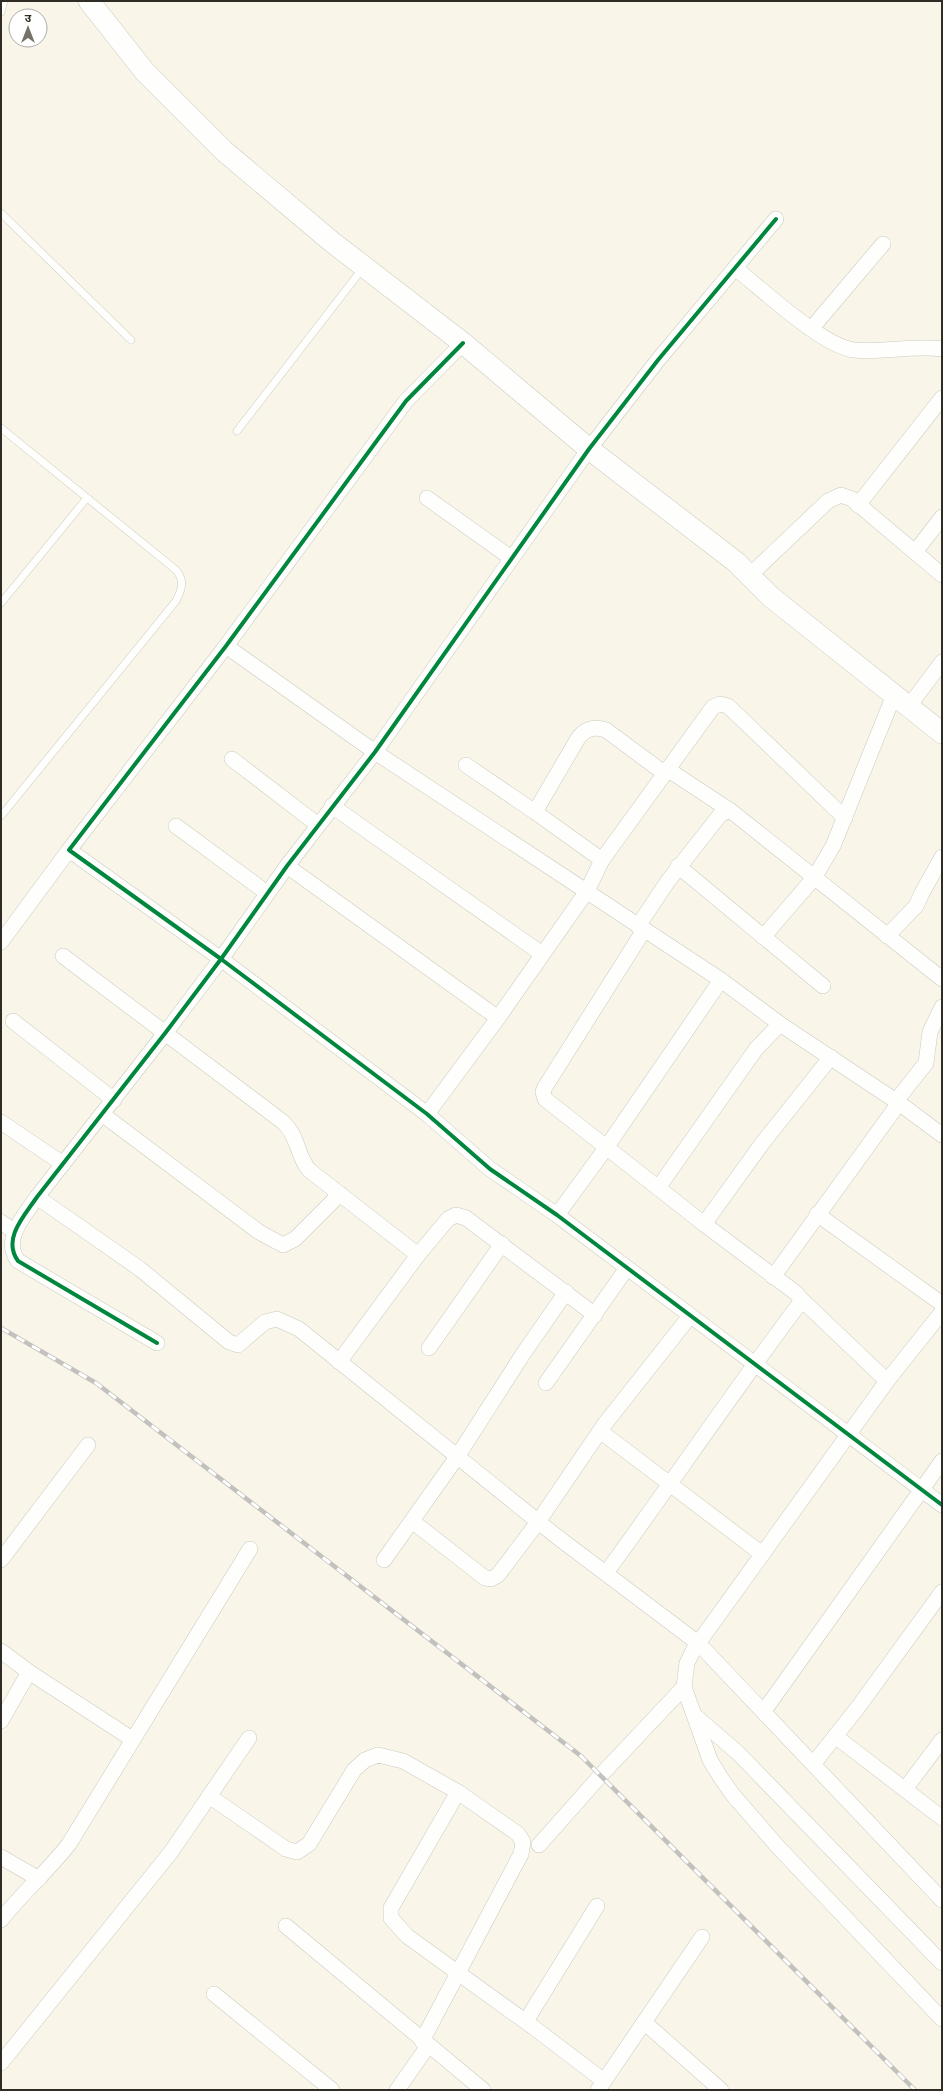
<svg xmlns="http://www.w3.org/2000/svg" width="943" height="2091" font-family="Roboto,'Noto Sans Devanagari',sans-serif">
<style>
.lines{fill:none;stroke-linecap:round;stroke-linejoin:round}
.lane-casing{stroke:#cbc9bf;stroke-width:8}
.street-casing{stroke:#cbc9bf;stroke-width:16}
.secondary-casing{stroke:#cbc9bf;stroke-width:22}
.lane{stroke:#fefefc;stroke-width:7}
.street{stroke:#fefefc;stroke-width:15}
.secondary{stroke:#fefefc;stroke-width:21}
.rail-casing{stroke:#c2c1be;stroke-width:4.5}
.rail{stroke:#fff;stroke-width:3;stroke-dasharray:9;stroke-linecap:butt}
.cycleway-casing{stroke:#fff;stroke-width:6}
.cycleway{stroke:#00873e;stroke-width:4}
</style>
<rect width="100%" height="100%" fill="#f9f6e9"/>
<g class="lines">
<g class="lane-casing">
<g id="lane">
<polyline points="1,12 4,1"/>
<polyline points="1,213 131,340"/>
<path d="M 1,428 L 176,570 C 185,581 182,589 176,601 L 1,816"/>
<polyline points="237,431 363,268"/>
<polyline points="1,603 87,498"/>
</g>
</g>
<g class="street-casing">
<g id="street">
<path d="M 735,268 C 762,289 822,346 854,350 C 883,353 913,345 942,349"/>
<polyline points="811,329 883,244"/>
<polyline points="463,343 406,401 226,646 69,850 221,959 427,1114 490,1169 557,1215 942,1505"/>
<polyline points="427,498 511,558"/>
<polyline points="858,505 942,398"/>
<polyline points="915,552 942,517"/>
<polyline points="749,576 828,501 841,495 852,499 942,575"/>
<polyline points="226,646 375,752 721,980 780,1024 756,1049 658,1188"/>
<polyline points="909,706 942,662"/>
<polyline points="232,759 318,825"/>
<polyline points="466,765 535,812 602,860"/>
<polyline points="667,769 731,811"/>
<polyline points="332,806 542,954"/>
<path d="M 535,812 L 577,740 C 584,729 593,726 606,730 L 664,773"/>
<polyline points="176,826 267,893"/>
<polyline points="287,866 498,1018"/>
<polyline points="678,866 823,986"/>
<polyline points="638,926 668,881 720,815 727,811 731,811 942,979"/>
<polyline points="887,936 916,906 922,893 942,857"/>
<polyline points="763,937 814,878 833,846 894,695"/>
<polyline points="1,942 69,850"/>
<path d="M 63,956 L 283,1122 C 299,1137 296,1154 309,1170 L 418,1255"/>
<polyline points="13,1021 114,1100"/>
<polyline points="780,1024 899,1103 942,1135"/>
<polyline points="896,1101 926,1063 930,1032 942,1007"/>
<polyline points="102,1114 259,1232 283,1245 295,1239 340,1194"/>
<polyline points="427,1114 498,1018 587,891 602,860 713,707 720,704 728,706 845,818"/>
<polyline points="1,1122 63,1164"/>
<polyline points="37,1197 140,1269 229,1342 238,1345 265,1322 277,1319 299,1329 556,1536 698,1643 942,1900"/>
<polyline points="817,1214 942,1304"/>
<polyline points="557,1215 606,1148 721,980"/>
<polyline points="1,1222 15,1232"/>
<polyline points="704,1224 764,1141 831,1057"/>
<polyline points="773,1277 899,1103"/>
<polyline points="801,1299 887,1381"/>
<polyline points="942,1312 887,1381 694,1649 687,1663 684,1687 710,1760 721,1778 733,1795 779,1848 942,2019"/>
<path d="M 157,1343 L 18,1261 C 2,1239 24,1216 37,1197 L 166,1032 L 221,959 L 287,866 L 375,752 L 589,449 L 658,360 L 776,219"/>
<polyline points="429,1348 502,1244"/>
<polyline points="339,1362 418,1255 448,1219 456,1215 466,1218 595,1315"/>
<polyline points="546,1383 627,1268"/>
<polyline points="600,1431 762,1554"/>
<polyline points="412,1521 485,1578 491,1579 498,1575 538,1522 604,1425 690,1316"/>
<polyline points="1,1560 88,1445"/>
<polyline points="384,1560 457,1457 523,1354 566,1292"/>
<path d="M 606,1573 C 671,1484 733,1392 800,1303 L 801,1299 L 796,1293 L 704,1224 L 545,1099 L 543,1092 L 545,1087 L 644,930"/>
<polyline points="1,1651 29,1672 132,1739"/>
<polyline points="764,1711 942,1461"/>
<polyline points="694,1715 738,1753 942,1963"/>
<polyline points="1,1721 29,1672"/>
<polyline points="835,1736 942,1818"/>
<polyline points="814,1763 859,1706 942,1592"/>
<polyline points="905,1789 942,1740"/>
<polyline points="458,1792 391,1908 391,1918 407,1936 533,2027 604,2081"/>
<polyline points="209,1796 286,1849 297,1852 309,1844 354,1770 365,1760 378,1755 403,1761 458,1792 518,1834 523,1842 521,1854 422,2041"/>
<polyline points="539,1845 601,1775 684,1687"/>
<polyline points="1,1857 39,1879"/>
<path d="M 1,1920 C 22,1893 48,1871 69,1844 L 250,1549"/>
<polyline points="286,1926 483,2090"/>
<polyline points="214,1994 332,2090"/>
<polyline points="526,2021 597,1906"/>
<polyline points="644,2022 721,2090"/>
<polyline points="1,2063 171,1852 249,1738"/>
<polyline points="397,2090 428,2046"/>
<polyline points="598,2090 702,1937"/>
</g>
</g>
<g class="secondary-casing">
<polyline id="secondary" points="89,1 145,72 224,151 332,242 463,343 589,449 736,562 771,597 942,733"/>
</g>
<use href="#lane" class="lane"/>
<use href="#street" class="street"/>
<use href="#secondary" class="secondary"/>
<g class="rail-casing">
<polyline id="rail" points="1,1328 96,1383 581,1756 915,2090"/>
</g>
<use href="#rail" class="rail"/>
<g class="cycleway-casing">
<g id="cycleway">
<polyline points="463,343 406,401 226,646 69,850 221,959 427,1114 490,1169 557,1215 942,1505"/>
<path d="M 157,1343 L 18,1261 C 2,1239 24,1216 37,1197 L 166,1032 L 221,959 L 287,866 L 375,752 L 589,449 L 658,360 L 776,219"/>
</g>
</g>
<use href="#cycleway" class="cycleway"/>
</g>
<rect width="943" height="2091" fill="none" stroke="#2e2c24" stroke-width="4"/>
<g transform="translate(28 28)"><circle r="19" fill="#ffffff" stroke="#ababa7"/>
<path d="M0-3L7 15L0 10L-7 15Z" fill="#757369"/>
<text y="-6" font-size="11" font-weight="bold" text-anchor="middle" fill="#2e2c24">उ</text>
</g>
</svg>
